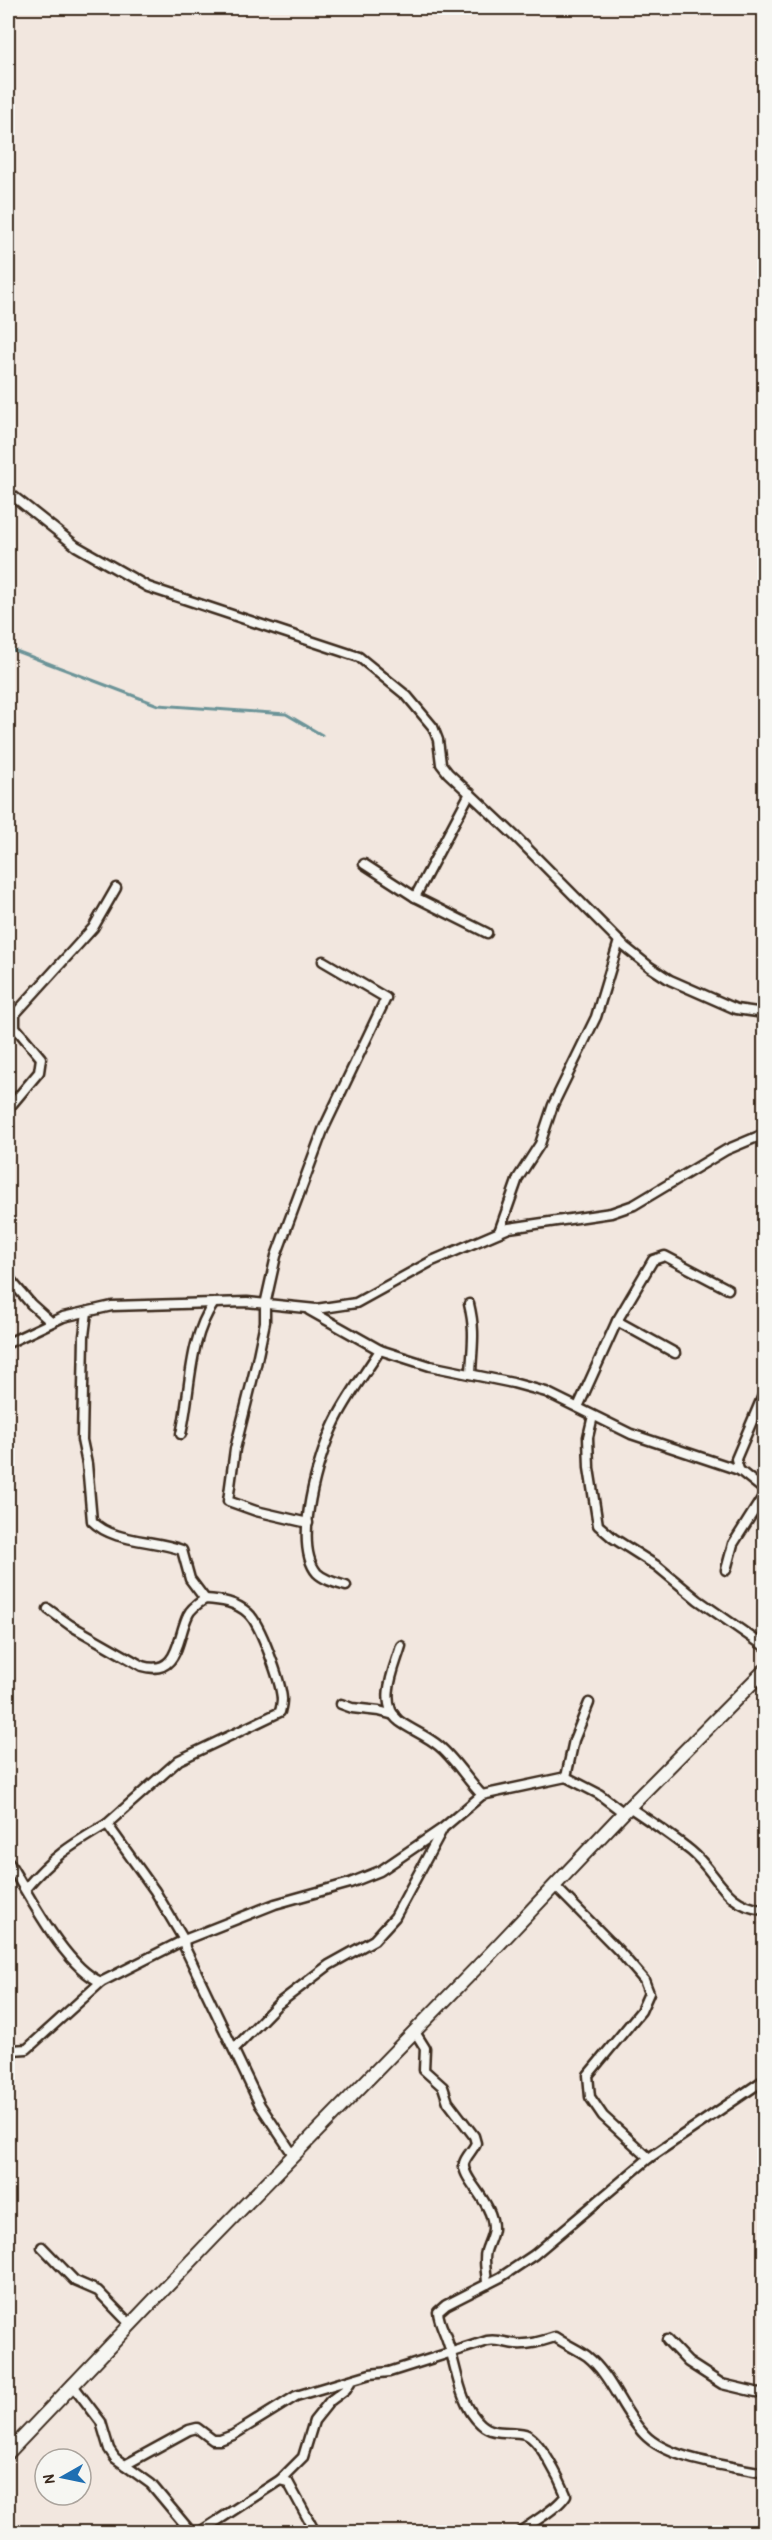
<svg xmlns="http://www.w3.org/2000/svg" width="772" height="2540" font-family="'Patrick Hand',sans-serif">
<style>
.lines{fill:none;stroke-linecap:round;stroke-linejoin:round}
.stream{stroke:#6c9498;stroke-width:3}
.street-casing{stroke:#3b2a1e;stroke-width:13}
.secondary-casing{stroke:#3b2a1e;stroke-width:16}
.street{stroke:#f6f6f2;stroke-width:8}
.secondary{stroke:#f6f6f2;stroke-width:12}
</style>
<rect width="100%" height="100%" fill="#f2e7df"/>
<filter id="ink" filterUnits="userSpaceOnUse"><feTurbulence type="fractalNoise" baseFrequency=".0167" numOctaves="2"/><feDisplacementMap in="SourceGraphic" scale="12" xChannelSelector="R" yChannelSelector="G"/><feConvolveMatrix kernelMatrix="1 2 1 2 8 2 1 2 1" color-interpolation-filters="sRGB"/></filter>
<g filter="url(#ink)">
<g class="lines">
<polyline class="stream" points="8,648 158,705 286,714 322,735"/>
<g class="street-casing">
<g id="street">
<polyline points="8,492 76,546 148,587 359,657 407,696 433,727 438,740 441,764 448,773 517,838 625,947 650,967 670,980 736,1009 764,1013"/>
<polyline points="470,793 415,897 487,933"/>
<polyline points="364,864 415,897"/>
<polyline points="8,1109 39,1072 41,1058 15,1027 15,1014 93,928 116,888"/>
<polyline points="499,1232 518,1178 540,1144 553,1105 596,1017 619,941"/>
<polyline points="8,1277 31,1304 51,1322"/>
<path d="M 469,1304 C 476,1333 472,1346 471,1374"/>
<polyline points="309,1310 380,1350 430,1366 513,1383 546,1392 631,1434 739,1470"/>
<path d="M 87,1312 L 84,1336 L 82,1440 L 87,1464 L 92,1521 C 114,1543 153,1539 182,1550 L 190,1579 L 205,1599"/>
<polyline points="617,1321 675,1353"/>
<polyline points="8,1343 63,1317 112,1306 247,1302 316,1309 356,1303 432,1261 509,1228 611,1213 634,1205 726,1150 764,1134"/>
<polyline points="764,1393 736,1459 739,1470 764,1490"/>
<polyline points="578,1407 617,1321 653,1260 665,1256 728,1289"/>
<polyline points="593,1416 588,1437 589,1468 598,1525 613,1538 657,1566 698,1600 764,1646"/>
<path d="M 181,1434 C 191,1392 188,1339 214,1303"/>
<polyline points="308,1523 256,1511 228,1501 235,1449 256,1365 265,1322 265,1305 276,1256 323,1130 386,998 323,961"/>
<polyline points="726,1570 733,1544 764,1495"/>
<path d="M 346,1586 C 336,1583 324,1580 317,1573 C 292,1544 319,1455 334,1424 C 346,1398 365,1374 380,1350"/>
<path d="M 48,1609 L 70,1625 L 142,1666 C 179,1677 177,1637 188,1615 C 191,1608 199,1603 205,1599 C 221,1600 236,1602 248,1613 C 260,1623 281,1682 282,1699 C 282,1703 281,1708 280,1712 L 179,1760 L 107,1824 L 155,1891 L 184,1940 L 275,1904 L 350,1883 L 380,1871 L 443,1828 L 482,1795 L 566,1777 L 599,1794 L 624,1813"/>
<path d="M 401,1646 C 395,1667 377,1703 399,1721 C 411,1730 426,1735 439,1746 C 455,1759 467,1780 482,1795"/>
<polyline points="341,1704 352,1708 379,1711 394,1715"/>
<polyline points="566,1777 574,1740 589,1703"/>
<path d="M 629,1807 C 650,1821 671,1835 691,1851 C 718,1873 723,1906 764,1910"/>
<path d="M 8,1861 C 29,1895 65,1967 101,1982"/>
<polyline points="554,1885 619,1951 644,1980 649,1993 641,2011 588,2075 590,2097 603,2116 649,2158"/>
<path d="M 25,1889 C 52,1857 71,1845 107,1824"/>
<path d="M 415,2032 L 425,2048 L 424,2070 L 443,2087 L 448,2102 L 474,2136 L 476,2143 C 473,2150 466,2156 464,2163 C 461,2179 494,2202 493,2229 C 492,2237 488,2244 486,2251 C 483,2260 487,2274 487,2284"/>
<polyline points="8,2044 12,2050 27,2049 101,1982 184,1940 185,1948 260,2105 294,2156"/>
<polyline points="234,2049 278,2004 329,1965 374,1940 395,1917 442,1830"/>
<polyline points="42,2247 75,2281 98,2291 130,2324"/>
<polyline points="667,2340 688,2362 722,2384 764,2394"/>
<polyline points="72,2384 101,2422 109,2449 115,2458 151,2484 191,2532"/>
<path d="M 125,2465 L 189,2430 L 197,2428 L 213,2440 L 220,2440 L 233,2435 L 296,2396 L 370,2374 L 389,2372 L 487,2341 C 498,2339 506,2343 516,2344 C 530,2345 542,2341 555,2337 C 565,2344 577,2349 587,2356 C 612,2376 622,2411 644,2434 C 668,2460 730,2466 764,2473"/>
<polyline points="280,2480 303,2457 314,2421 330,2401 346,2389 351,2381"/>
<polyline points="200,2532 280,2480 288,2482 315,2532"/>
<path d="M 520,2532 C 534,2521 557,2509 566,2495 C 560,2480 540,2439 525,2434 C 510,2430 494,2436 481,2424 C 459,2405 457,2368 448,2343 C 445,2332 439,2323 438,2312 L 446,2305 L 501,2277 L 534,2255 L 649,2158 L 764,2080"/>
</g>
</g>
<g class="secondary-casing">
<polyline id="secondary" points="8,2453 214,2237 487,1957 629,1807 764,1671"/>
</g>
<use href="#street" class="street"/>
<use href="#secondary" class="secondary"/>
</g>
</g>
<rect width="772" height="2540" fill="none" stroke="#f6f6f2" stroke-width="30"/>
<rect x="15" y="15" width="742" height="2510" fill="none" stroke="#3b2a1e" stroke-width="2" filter="url(#ink)"/>
<g transform="translate(63 2477) rotate(261)"><circle r="28" fill="#f6f6f2" stroke="#aba49d" stroke-width="1.5"/>
<path d="M0-4.5L10 22L0 15L-10 22Z" fill="#1f6fb2"/>
<text y="-9" font-size="16" font-weight="bold" text-anchor="middle" fill="#3b2a1e">N</text>
</g>
</svg>
